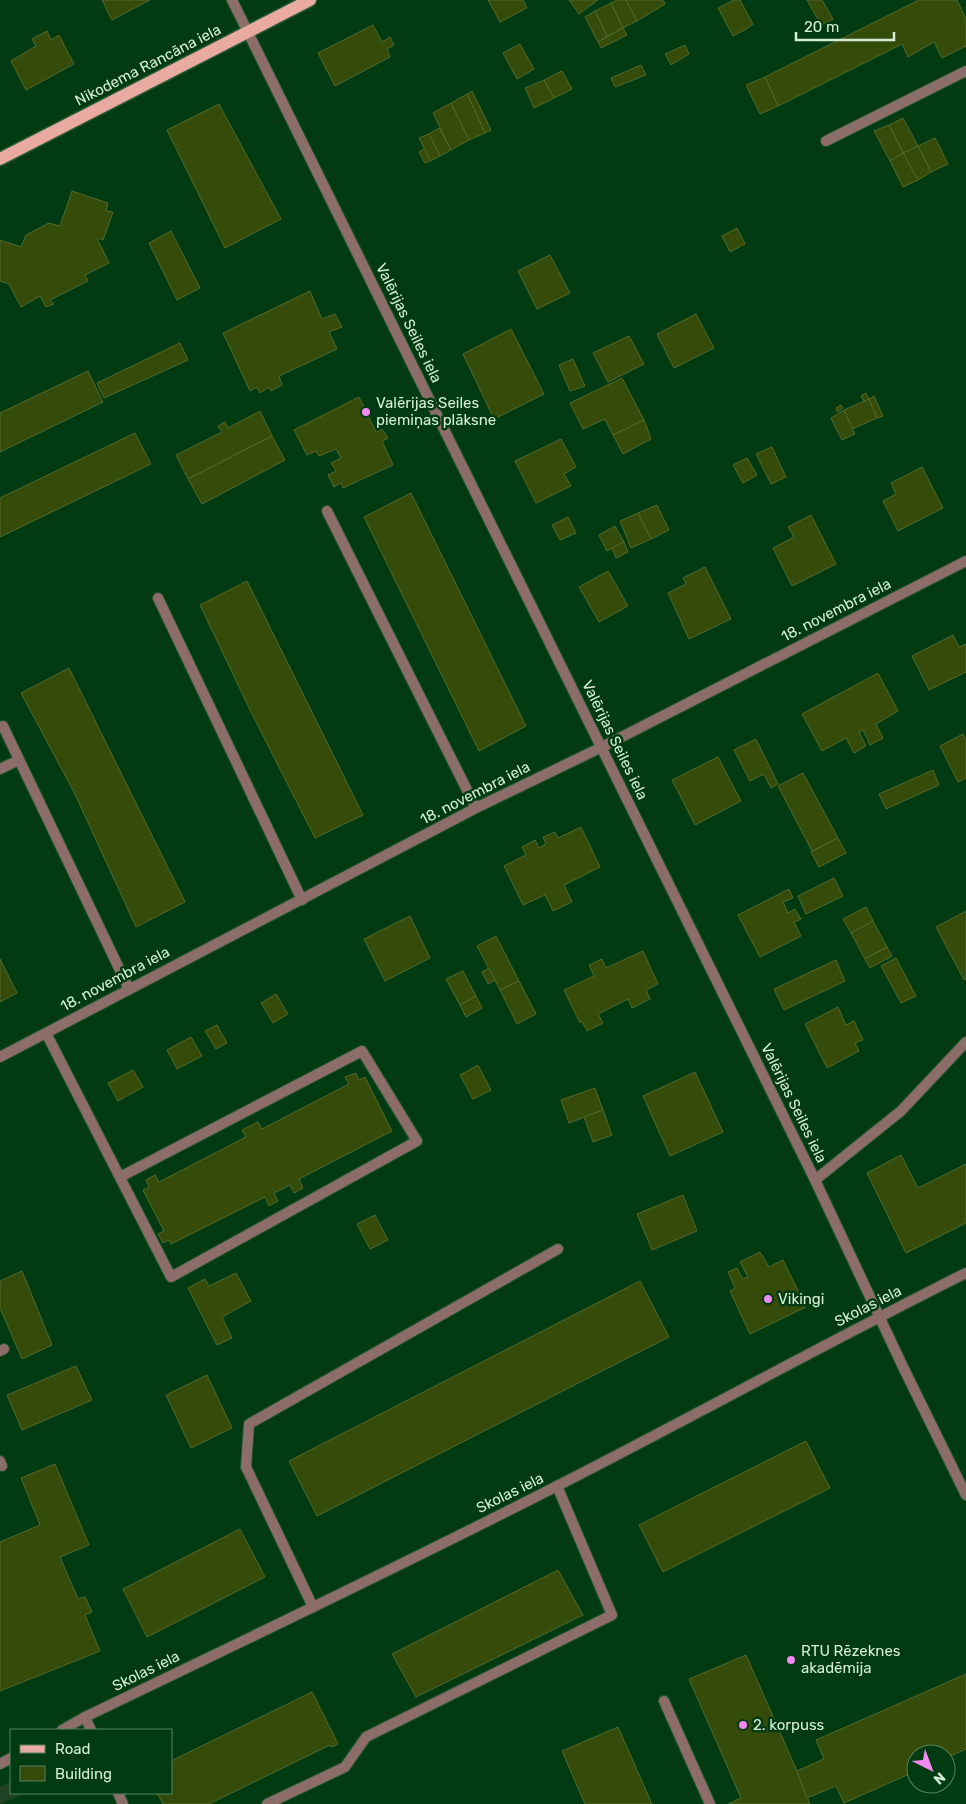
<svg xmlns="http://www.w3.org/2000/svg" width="966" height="1804" font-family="Rubik,sans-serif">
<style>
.green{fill:#1f4324}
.building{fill:#354b09;stroke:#52692e}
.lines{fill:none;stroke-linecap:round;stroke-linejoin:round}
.service-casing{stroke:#235830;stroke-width:12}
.minor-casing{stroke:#235830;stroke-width:12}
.primary-casing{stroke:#235830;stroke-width:15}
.service{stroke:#8c6d69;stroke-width:10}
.minor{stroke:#8c6d69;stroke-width:10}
.primary{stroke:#e9aaa2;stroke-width:12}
.poi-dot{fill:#f28af2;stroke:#023b11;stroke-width:2}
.labels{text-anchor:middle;stroke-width:5;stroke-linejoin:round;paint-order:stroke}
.street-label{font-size:15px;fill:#d3eed5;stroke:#023b11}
.poi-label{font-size:15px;fill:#d3eed5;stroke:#023b11;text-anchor:start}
</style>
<rect width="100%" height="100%" fill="#023b11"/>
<polygon class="green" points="11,1781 11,1793 26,1793 0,1804 0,1787"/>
<g class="building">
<polygon points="102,0 150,0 112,20"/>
<polygon points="488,0 523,0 527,8 500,22"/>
<polygon points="569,0 598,0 579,14"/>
<polygon points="617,0 626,0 637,21 623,28 611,3"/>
<polygon points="626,0 663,0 665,4 637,21"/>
<polygon points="734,0 740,0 753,24 748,28 733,36 718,8"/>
<polygon points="807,0 822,0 833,19 821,25"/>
<polygon points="919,0 957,0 966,19 966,46 942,58 934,42 908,57 902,44 778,106 765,77"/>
<polygon points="611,3 623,28 607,36 595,11"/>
<polygon points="595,11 607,36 598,42 585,17"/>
<polygon points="373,25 382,42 390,37 394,45 387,49 390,57 335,86 318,53"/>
<polygon points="623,28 627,35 601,48 598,42"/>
<polygon points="47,31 51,40 59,35 74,64 26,90 11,61 36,46 32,39"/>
<polygon points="520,44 534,69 517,79 503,53"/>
<polygon points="685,45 689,54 671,65 665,54"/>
<polygon points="641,65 646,75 615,87 611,78"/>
<polygon points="562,71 572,89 554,98 544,80"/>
<polygon points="765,77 778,106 760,114 746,85"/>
<polygon points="544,80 554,98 534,108 525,88"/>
<polygon points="472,91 491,130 485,133 467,94"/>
<polygon points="467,94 485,133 469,140 451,103"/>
<polygon points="451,103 469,140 451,150 433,113"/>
<polygon points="219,104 281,219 225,248 167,130"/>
<polygon points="903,118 918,146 903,153 889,125"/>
<polygon points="889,125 903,153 890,161 874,131"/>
<polygon points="439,128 451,150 440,156 429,134"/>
<polygon points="429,134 440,156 430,161 419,138"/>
<polygon points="935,138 948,164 931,172 918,146"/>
<polygon points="918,146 931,172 918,180 903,153"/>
<polygon points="425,148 430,161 425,163 419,152"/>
<polygon points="903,153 918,180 903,187 890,161"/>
<polygon points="72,191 108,203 106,211 113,212 103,240 97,238 109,263 85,275 88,281 50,300 54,304 46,307 40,296 21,307 9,284 0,281 0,240 21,247 26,235 49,223 60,226"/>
<polygon points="737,228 745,244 730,252 722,236"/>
<polygon points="171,231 200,288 177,300 149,243"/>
<polygon points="550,255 570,293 537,309 518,271"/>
<polygon points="310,291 322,319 335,314 342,327 329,332 337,349 279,376 282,385 271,391 269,387 260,393 257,387 250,391 223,333"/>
<polygon points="696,314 714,348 674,368 657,334"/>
<polygon points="511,329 544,394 494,419 463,354"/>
<polygon points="629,336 644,364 608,382 593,353"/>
<polygon points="180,343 188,360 104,398 97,383"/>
<polygon points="573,359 585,386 570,391 559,365"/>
<polygon points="88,371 103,402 0,452 0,413"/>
<polygon points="622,378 644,420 613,435 605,419 583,429 570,403"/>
<polygon points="866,393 869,399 864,401 861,396"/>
<polygon points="874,396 883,416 877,418 869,399"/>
<polygon points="359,397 376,432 382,429 388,438 382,441 393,465 343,488 341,483 334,487 328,475 336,471 331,463 341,458 336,449 319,456 316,451 307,455 294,430"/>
<polygon points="869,399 877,418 852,429 844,410"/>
<polygon points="841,405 843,408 837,412 836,408"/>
<polygon points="844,410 855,434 842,440 831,418"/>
<polygon points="260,411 272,436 188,479 176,455 222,432 218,426 225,422 228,428"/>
<polygon points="644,420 651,439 623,454 613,435"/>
<polygon points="135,433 151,464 0,537 0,498"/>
<polygon points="272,436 285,460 202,504 188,479"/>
<polygon points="561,439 576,467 564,474 571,486 536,503 515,461"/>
<polygon points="772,447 786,477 771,484 756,454"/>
<polygon points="747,458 757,475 743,483 733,465"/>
<polygon points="922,467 943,508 898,531 883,501 896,494 891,483"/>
<polygon points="411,493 526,726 479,751 364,517"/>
<polygon points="657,505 669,530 651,539 638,513"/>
<polygon points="638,513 651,539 631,548 620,521"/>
<polygon points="811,515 836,564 792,586 773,548 794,537 788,527"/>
<polygon points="568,517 576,533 560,540 552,525"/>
<polygon points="615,526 624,542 607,551 599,535"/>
<polygon points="624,542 628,552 616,558 612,548"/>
<polygon points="705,567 731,619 689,639 668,593 686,584 683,578"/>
<polygon points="608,571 628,606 599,622 579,587"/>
<polygon points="247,581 363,815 315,838 251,712 200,605"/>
<polygon points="953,635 959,647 966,644 966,672 929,690 912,656"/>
<polygon points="69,668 185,902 136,927 74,792 21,693"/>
<polygon points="878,673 898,711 876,724 883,738 870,745 863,730 859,732 866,746 854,753 846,738 822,751 802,714"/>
<polygon points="963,734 966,740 966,778 958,782 940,746"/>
<polygon points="756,739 778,784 771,788 764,774 750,781 734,750"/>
<polygon points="718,757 741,801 695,825 672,780"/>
<polygon points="933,770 939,785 886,809 879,794"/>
<polygon points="803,773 838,838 812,851 778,786"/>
<polygon points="581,827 600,867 564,885 572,902 553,911 545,895 523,905 504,866 526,855 522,847 535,840 539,848 546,844 543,837 555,832 558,838"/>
<polygon points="838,838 846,853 819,867 811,852"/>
<polygon points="834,878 843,896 806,914 798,896"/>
<polygon points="789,889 793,898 783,902 788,913 795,909 801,919 794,922 801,936 760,957 738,915"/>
<polygon points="866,907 873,921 851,933 843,919"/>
<polygon points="966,911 966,979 964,980 936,927"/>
<polygon points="410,916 430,958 385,981 364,939"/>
<polygon points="873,921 887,947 865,959 851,933"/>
<polygon points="496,936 519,981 500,990 477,946"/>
<polygon points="887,947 892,956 870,968 865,959"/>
<polygon points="643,951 658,984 646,990 650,999 632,1008 628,999 598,1014 603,1023 587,1031 582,1021 580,1023 564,990 594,976 589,965 602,959 606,968"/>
<polygon points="896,958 916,996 901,1003 881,966"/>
<polygon points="0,959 17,993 0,1002"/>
<polygon points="836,960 845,981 784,1010 774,989"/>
<polygon points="489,968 495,980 488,984 482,972"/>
<polygon points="463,971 476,996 460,1005 446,979"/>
<polygon points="519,981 536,1014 517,1024 500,990"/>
<polygon points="276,994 288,1014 273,1023 261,1003"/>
<polygon points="476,996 482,1008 466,1017 460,1005"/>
<polygon points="838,1007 846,1025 854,1021 863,1040 855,1043 859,1051 827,1068 805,1024"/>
<polygon points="217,1025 227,1043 216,1049 205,1031"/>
<polygon points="191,1037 202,1056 177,1069 167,1050"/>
<polygon points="478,1065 491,1090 473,1099 460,1075"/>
<polygon points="133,1070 143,1087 118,1101 108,1083"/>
<polygon points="695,1072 723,1132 670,1156 643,1096"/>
<polygon points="356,1073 359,1080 365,1077 392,1131 299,1179 303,1188 294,1193 290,1185 274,1193 278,1201 269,1206 265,1197 171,1244 169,1240 163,1243 158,1234 164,1231 143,1190 149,1187 146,1180 155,1175 159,1182 246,1137 242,1130 258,1122 262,1129 349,1084 345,1077"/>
<polygon points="595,1088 603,1110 569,1123 561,1100"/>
<polygon points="603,1110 612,1135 593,1142 584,1117"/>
<polygon points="901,1155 918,1188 966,1164 966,1223 906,1253 867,1173"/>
<polygon points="683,1195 697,1231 652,1250 637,1214"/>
<polygon points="375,1215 388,1240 370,1249 357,1224"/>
<polygon points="760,1252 769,1267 783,1260 806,1307 750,1334 730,1291 735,1288 728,1272 737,1268 743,1279 748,1277 740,1262"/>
<polygon points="22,1271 52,1345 22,1359 0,1308 0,1281"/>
<polygon points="236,1273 251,1301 222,1317 232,1338 217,1345 188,1288 205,1279 209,1286"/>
<polygon points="640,1281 669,1337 317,1516 289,1461"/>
<polygon points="76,1366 92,1400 22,1430 7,1395"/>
<polygon points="207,1375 232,1428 191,1448 166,1395"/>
<polygon points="806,1441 830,1488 663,1572 639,1525"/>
<polygon points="55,1464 89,1545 60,1557 78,1599 85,1597 92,1612 85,1615 100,1651 0,1691 0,1542 40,1525 21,1478"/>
<polygon points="240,1529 265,1577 147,1637 123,1589"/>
<polygon points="558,1570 583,1615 416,1697 392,1654"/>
<polygon points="746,1655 797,1771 810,1804 728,1804 741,1798 689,1679"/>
<polygon points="966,1674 966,1749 946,1758 946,1754 916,1754 916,1771 844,1803 836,1786 807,1798 797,1771 824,1759 816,1740"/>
<polygon points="312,1692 338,1744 332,1747 330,1745 209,1804 163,1804 157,1793 171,1793 171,1761"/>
<polygon points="618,1727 652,1804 585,1804 562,1751"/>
</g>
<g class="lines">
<g class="service-casing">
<g id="service">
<polyline points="826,141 966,71"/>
<polyline points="327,511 476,808"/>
<polyline points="158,598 302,900"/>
<polyline points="3,726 129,989"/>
<polyline points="0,769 19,760"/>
<polyline points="46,1033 171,1277 417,1141 362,1051 120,1177"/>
<polyline points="815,1180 901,1111 966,1042"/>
<polyline points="0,1351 4,1349"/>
<polyline points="0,1461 2,1466"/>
<polyline points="313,1607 246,1467 249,1424 558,1249"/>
<polyline points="664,1701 710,1804"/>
<polyline points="85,1717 91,1730"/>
<polyline points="118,1793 123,1804"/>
<polyline points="267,1804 345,1767 366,1737 612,1615 557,1486"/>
</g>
</g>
<g class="minor-casing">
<g id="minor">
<polyline points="232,0 815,1180 904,1369 966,1495"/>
<polyline points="0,1057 476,808 602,747 966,561"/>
<path d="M 62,1730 L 85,1717 C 243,1641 401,1566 557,1486 C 694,1416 828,1342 966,1273"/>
<polyline points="0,1764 11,1758"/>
</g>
</g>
<g class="primary-casing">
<polyline id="primary" points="0,159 310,0"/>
</g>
<use href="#service" class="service"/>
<use href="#minor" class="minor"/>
<use href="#primary" class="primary"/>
</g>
<g class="poi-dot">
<circle cx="366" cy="412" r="5"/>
<circle cx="768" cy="1299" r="5"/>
<circle cx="791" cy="1660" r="5"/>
<circle cx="743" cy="1725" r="5"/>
</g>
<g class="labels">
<g class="street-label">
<text transform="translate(148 65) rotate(-27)" y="5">Nikodema Rancāna iela</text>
<text transform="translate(409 323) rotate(64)" y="5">Valērijas Seiles iela</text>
<text transform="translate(836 610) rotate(-27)" y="5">18. novembra iela</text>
<text transform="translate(615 740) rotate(64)" y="5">Valērijas Seiles iela</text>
<text transform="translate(475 793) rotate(-27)" y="5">18. novembra iela</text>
<text transform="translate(115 979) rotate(-28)" y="5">18. novembra iela</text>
<text transform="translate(794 1103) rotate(64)" y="5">Valērijas Seiles iela</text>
<text transform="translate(868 1306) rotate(-27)" y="5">Skolas iela</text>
<text transform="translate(510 1493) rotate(-26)" y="5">Skolas iela</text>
<text transform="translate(146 1671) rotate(-26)" y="5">Skolas iela</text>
</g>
<g class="poi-label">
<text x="376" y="408">Valērijas Seiles<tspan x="376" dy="17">piemiņas plāksne</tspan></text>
<text x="778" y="1304">Vikingi</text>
<text x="801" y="1656">RTU Rēzeknes<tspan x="801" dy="17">akadēmija</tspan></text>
<text x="753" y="1730">2. korpuss</text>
</g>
</g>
<rect x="10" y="1729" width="162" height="65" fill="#023b11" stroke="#56835f"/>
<rect x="20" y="1745" width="25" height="8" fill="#e9aaa2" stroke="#56835f"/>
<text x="55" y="1754" font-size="15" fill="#d3eed5">Road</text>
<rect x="20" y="1766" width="25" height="15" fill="#354b09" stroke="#56835f"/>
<text x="55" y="1779" font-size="15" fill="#d3eed5">Building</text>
<g transform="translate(931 1769) rotate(138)"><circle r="24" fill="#023b11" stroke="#56835f"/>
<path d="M0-4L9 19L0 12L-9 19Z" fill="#f28af2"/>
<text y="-8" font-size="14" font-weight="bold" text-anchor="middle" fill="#d3eed5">N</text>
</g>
<path d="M796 32v8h98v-8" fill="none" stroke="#d3eed5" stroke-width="2.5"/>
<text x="804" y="32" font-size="15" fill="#d3eed5" stroke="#023b11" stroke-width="4" paint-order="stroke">20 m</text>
</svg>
